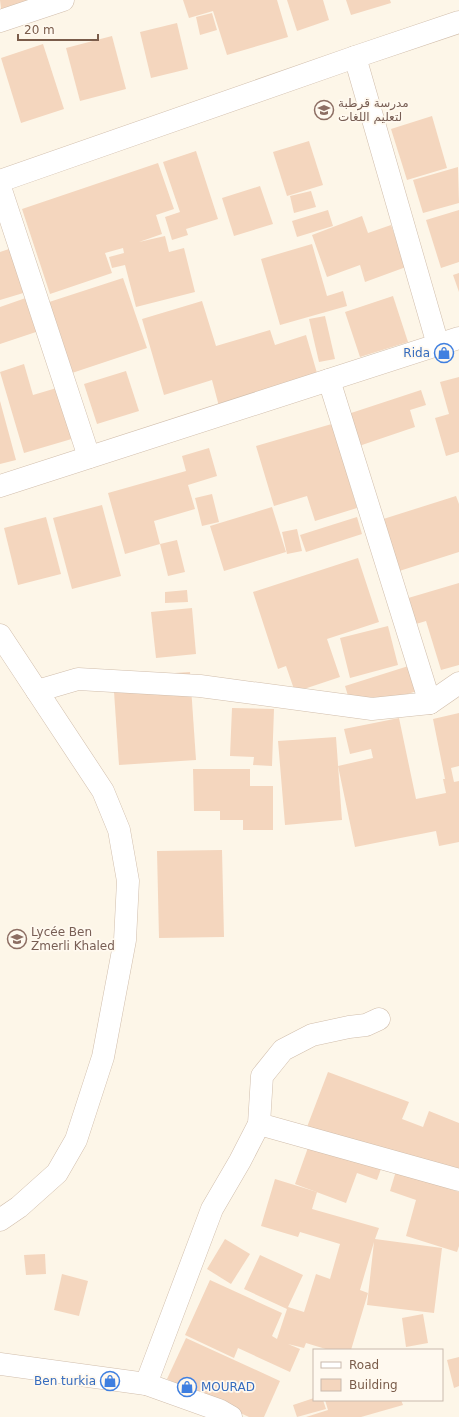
<svg xmlns="http://www.w3.org/2000/svg" width="459" height="1417" font-family="'DejaVu Sans','Noto Naskh Arabic',sans-serif">
<style>
.building{fill:#f4d6be}
.lines{fill:none;stroke-linecap:round;stroke-linejoin:round}
.minor-casing{stroke:#d1beac;stroke-width:23}
.tertiary-casing{stroke:#d1beac;stroke-width:23}
.minor{stroke:#fff;stroke-width:22}
.tertiary{stroke:#fff;stroke-width:22}
.labels{text-anchor:middle;stroke-width:3.5;stroke-linejoin:round;paint-order:stroke}
.education-label{font-size:12px;fill:#785e54;stroke:#fff9ef;text-anchor:start}
.shop-label{font-size:12px;fill:#366cbe;stroke:#fff9ef;text-anchor:end}
</style>
<rect width="100%" height="100%" fill="#fdf6e8"/>
<g class="building">
<polygon points="0,0 53,0 2,16"/>
<polygon points="183,0 277,0 288,37 227,55 213,11 189,18"/>
<polygon points="287,0 323,0 329,20 297,31"/>
<polygon points="346,0 390,0 391,3 351,15"/>
<polygon points="212,13 217,30 200,35 196,17"/>
<polygon points="177,23 188,69 151,78 140,32"/>
<polygon points="112,36 126,89 80,101 66,48"/>
<polygon points="43,44 64,109 21,123 1,58"/>
<polygon points="432,116 447,168 407,180 391,129"/>
<polygon points="309,141 323,185 287,196 273,152"/>
<polygon points="196,151 218,219 186,229 188,235 172,240 165,217 180,212 163,162"/>
<polygon points="158,163 174,209 156,215 162,234 139,242 165,236 169,252 184,248 195,292 136,307 125,265 112,268 109,257 124,253 123,248 105,253 112,273 50,294 22,209"/>
<polygon points="458,167 459,203 423,213 413,180"/>
<polygon points="260,186 273,224 234,236 222,198"/>
<polygon points="311,191 316,207 294,213 290,196"/>
<polygon points="328,210 333,226 297,237 292,221"/>
<polygon points="459,210 459,262 441,268 426,220"/>
<polygon points="362,216 368,233 391,225 406,267 365,282 360,265 327,277 312,235"/>
<polygon points="312,244 327,296 343,291 347,306 280,325 261,259"/>
<polygon points="15,247 30,291 0,300 0,252"/>
<polygon points="459,273 459,292 453,275"/>
<polygon points="123,278 147,348 63,376 48,328 0,344 0,307 40,293 43,304"/>
<polygon points="393,296 408,342 360,357 345,312"/>
<polygon points="202,301 216,346 270,330 275,345 306,335 319,380 220,410 212,380 164,395 142,319"/>
<polygon points="325,316 335,359 319,362 309,319"/>
<polygon points="24,364 33,395 60,387 75,438 24,453 0,372"/>
<polygon points="126,371 139,411 97,424 84,384"/>
<polygon points="459,377 459,452 446,456 435,418 449,414 440,382"/>
<polygon points="421,390 426,405 410,410 415,427 359,446 348,414"/>
<polygon points="0,401 16,460 0,464"/>
<polygon points="342,421 338,444 357,508 315,521 307,496 274,506 256,446"/>
<polygon points="209,448 217,476 188,485 195,509 154,521 160,544 177,540 185,572 168,576 160,544 125,554 108,493 186,471 182,456"/>
<polygon points="212,494 219,522 202,526 195,498"/>
<polygon points="456,496 459,504 459,552 393,573 377,521"/>
<polygon points="102,505 121,576 72,589 53,518"/>
<polygon points="272,507 286,552 224,571 210,526"/>
<polygon points="46,517 61,574 18,585 4,528"/>
<polygon points="357,517 362,534 306,552 300,535"/>
<polygon points="297,529 302,551 287,554 282,532"/>
<polygon points="358,558 379,622 327,639 340,677 295,692 286,666 278,669 253,592"/>
<polygon points="459,583 459,665 441,670 426,621 406,627 398,601"/>
<polygon points="187,590 188,602 165,603 165,592"/>
<polygon points="192,608 196,654 156,658 151,612"/>
<polygon points="388,626 398,665 350,678 340,638"/>
<polygon points="418,663 426,688 353,712 345,686"/>
<polygon points="190,672 196,760 119,765 113,677"/>
<polygon points="232,708 274,709 272,766 253,765 254,757 230,756"/>
<polygon points="459,713 459,766 451,768 454,782 459,781 459,842 439,846 436,831 355,847 338,766 373,758 371,749 350,754 344,729 399,718 416,799 446,793 443,779 445,779 433,719"/>
<polygon points="336,737 342,820 285,825 278,741"/>
<polygon points="193,769 250,769 250,786 273,786 273,830 243,830 243,820 220,820 220,811 194,811"/>
<polygon points="222,850 224,937 159,938 157,851"/>
<polygon points="328,1072 409,1102 402,1119 423,1127 429,1111 459,1123 459,1184 307,1127"/>
<polygon points="310,1142 381,1169 377,1180 357,1173 346,1203 295,1184"/>
<polygon points="396,1171 459,1192 459,1246 457,1252 406,1236 416,1200 390,1191"/>
<polygon points="275,1179 317,1192 312,1209 379,1228 375,1239 442,1248 434,1313 367,1305 374,1242 360,1290 368,1293 351,1350 329,1350 306,1343 304,1348 288,1344 300,1349 290,1372 238,1348 234,1358 185,1335 210,1280 282,1313 272,1336 277,1339 287,1309 244,1289 260,1255 303,1275 288,1307 304,1312 316,1274 330,1279 340,1244 300,1232 298,1237 261,1226"/>
<polygon points="225,1239 250,1254 231,1284 207,1269"/>
<polygon points="45,1254 46,1274 26,1275 24,1255"/>
<polygon points="62,1274 88,1281 79,1316 54,1310"/>
<polygon points="423,1314 428,1343 406,1347 402,1318"/>
<polygon points="186,1338 280,1381 264,1417 249,1417 167,1379"/>
<polygon points="459,1357 459,1386 454,1388 447,1360"/>
<polygon points="314,1398 314,1400 323,1400 326,1409 297,1417 293,1405"/>
<polygon points="325,1400 401,1400 403,1405 361,1417 306,1417 328,1410"/>
</g>
<g class="lines">
<g class="minor-casing">
<g id="minor">
<polyline points="0,21 63,0"/>
<polyline points="355,57 438,345"/>
<polyline points="0,187 89,457"/>
<polyline points="329,380 430,703"/>
<polyline points="0,486 459,338"/>
<polyline points="37,691 78,679 200,686 372,709 430,703 459,683"/>
<polyline points="259,1124 459,1180"/>
<polyline points="0,1364 146,1384 219,1410 231,1417"/>
<polyline points="146,1384 212,1209 240,1161 259,1124 262,1076 283,1050 312,1035 349,1027 366,1025 379,1019"/>
</g>
</g>
<g class="tertiary-casing">
<g id="tertiary">
<polyline points="0,181 355,57 459,22"/>
<polyline points="0,635 103,791 119,830 128,881 125,940 103,1057 76,1140 57,1173 19,1207 0,1220"/>
</g>
</g>
<use href="#minor" class="minor"/>
<use href="#tertiary" class="tertiary"/>
</g>
<defs>
<g id="university-ring" transform="scale(1)"><circle r="9.5" fill="#fff9ef" stroke="#8d6e63" stroke-width="1.5"/><path d="M0-5L7-2L0 1L-7-2ZM-4 1L0 2.5L4 1V4Q0 6-4 4Z" fill="#8d6e63"/></g>
<g id="shop-ring" transform="scale(1)"><circle r="9.5" fill="#fff9ef" stroke="#3f7fe0" stroke-width="1.5"/><path d="M-5-2.5h2.3a2.7 3.5 0 0 1 5.4 0H5L5.5 6h-11ZM-1.5-2.5h3a1.5 2.3 0 0 0-3 0Z" fill="#3f7fe0"/></g>
<g id="school-ring" transform="scale(1)"><circle r="9.5" fill="#fff9ef" stroke="#8d6e63" stroke-width="1.5"/><path d="M0-5L7-2L0 1L-7-2ZM-4 1L0 2.5L4 1V4Q0 6-4 4Z" fill="#8d6e63"/></g>
</defs>
<g fill-rule="evenodd">
<use href="#university-ring" x="324" y="110"/>
<use href="#shop-ring" x="444" y="353"/>
<use href="#school-ring" x="17" y="939"/>
<use href="#shop-ring" x="110" y="1381"/>
<use href="#shop-ring" x="187" y="1387"/>
</g>
<g class="labels">
<g class="education-label">
<text x="338" y="107">مدرسة قرطبة<tspan x="338" dy="14">لتعليم اللغات</tspan></text>
<text x="31" y="936">Lycée Ben<tspan x="31" dy="14">Zmerli Khaled</tspan></text>
</g>
<g class="shop-label">
<text x="430" y="357">Rida</text>
<text x="96" y="1385">Ben turkia</text>
<text x="201" y="1391" text-anchor="start">MOURAD</text>
</g>
</g>
<rect x="313" y="1349" width="130" height="52" fill="#fff9ef" stroke="#cabaad"/>
<rect x="321" y="1362" width="20" height="6" fill="#ffffff" stroke="#cabaad"/>
<text x="349" y="1369" font-size="12" fill="#7a5c4a">Road</text>
<rect x="321" y="1379" width="20" height="12" fill="#f4d6be" stroke="#cabaad"/>
<text x="349" y="1389" font-size="12" fill="#7a5c4a">Building</text>
<path d="M18 34v6h80v-6" fill="none" stroke="#7a5c4a" stroke-width="2"/>
<text x="24" y="34" font-size="12" fill="#7a5c4a" stroke="#fff9ef" stroke-width="3" paint-order="stroke">20 m</text>
</svg>
